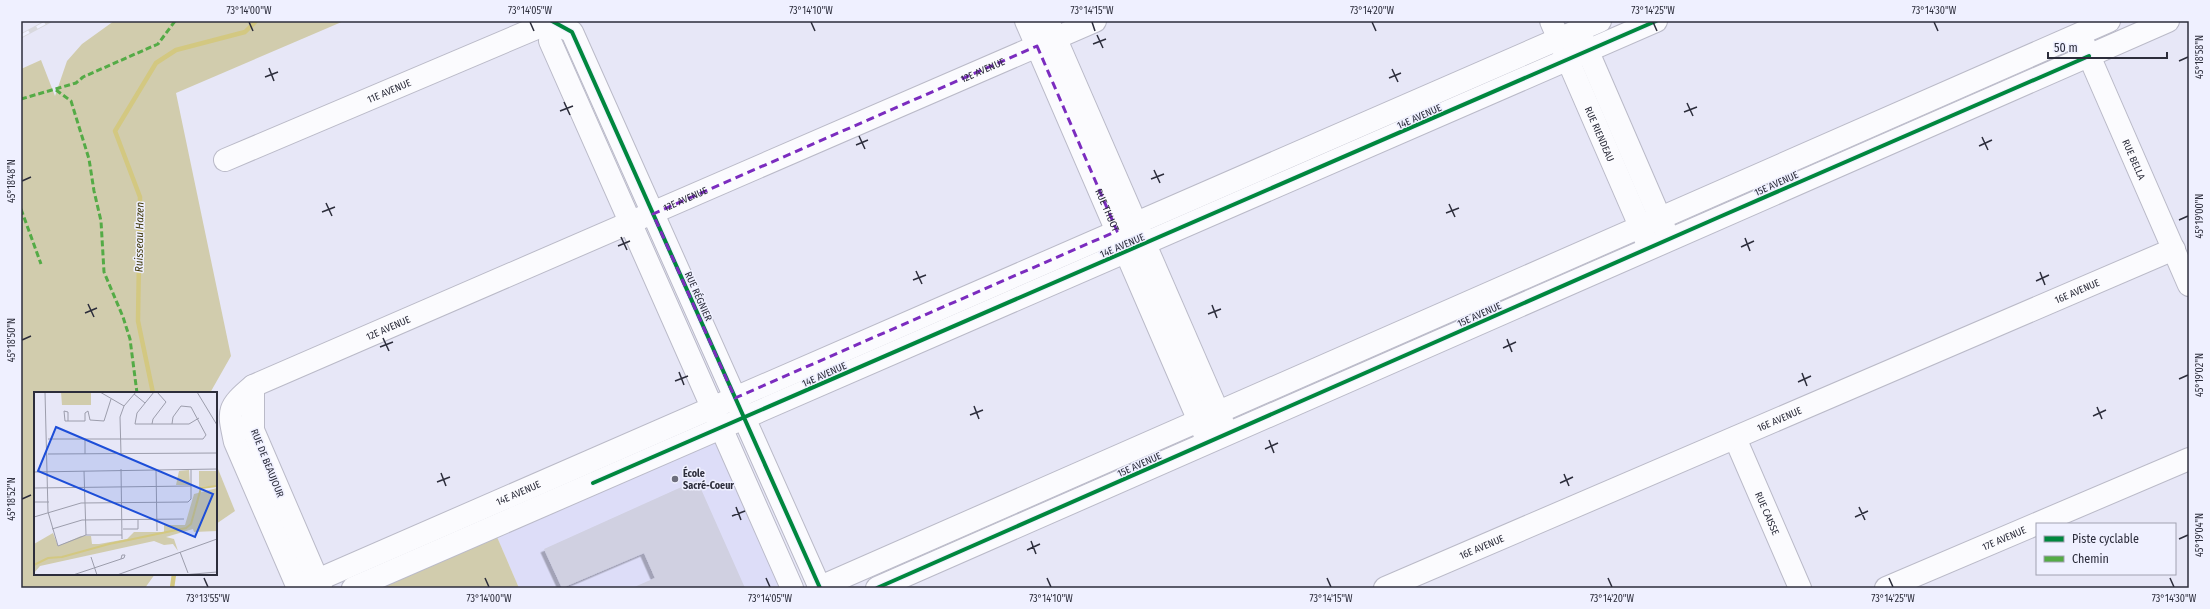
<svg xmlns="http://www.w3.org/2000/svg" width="2210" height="609" font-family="'Fira Sans Condensed',sans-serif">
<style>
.built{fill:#ddddf8}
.green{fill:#d1ccad}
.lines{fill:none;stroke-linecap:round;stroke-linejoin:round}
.stream{stroke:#d3c881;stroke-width:4.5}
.building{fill:#d0d0e1;filter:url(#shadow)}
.minor-casing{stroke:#babac8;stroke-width:24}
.minor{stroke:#fbfbfe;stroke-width:22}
.rail-casing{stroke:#d8d8dd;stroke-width:4.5}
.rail{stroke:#eff0ff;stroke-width:3;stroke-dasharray:9;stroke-linecap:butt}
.quiet{stroke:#54ab46;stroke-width:3;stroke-dasharray:6 3;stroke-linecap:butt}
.cycleway-casing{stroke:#eff0ff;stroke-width:6}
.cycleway{stroke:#00873e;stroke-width:4}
.marked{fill:none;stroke:#7b2cbf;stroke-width:3;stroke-dasharray:8 5;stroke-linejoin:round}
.ticks{fill:none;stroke:#2c2d3b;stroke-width:1.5}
.poi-dot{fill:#6d6e7d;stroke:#eff0ff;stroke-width:1.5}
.labels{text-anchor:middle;stroke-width:3;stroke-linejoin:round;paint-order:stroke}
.street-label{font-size:10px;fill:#2c2d3b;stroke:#eff0ff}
.poi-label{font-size:10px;font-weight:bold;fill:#2c2d3b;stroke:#eff0ff;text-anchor:start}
.water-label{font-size:11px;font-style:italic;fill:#40390a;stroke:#eff0ff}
.inset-river{fill:none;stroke:#d3c881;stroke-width:2}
.inset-road{fill:none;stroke:#9c9dac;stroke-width:1}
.view{fill:#1d4ed8;fill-opacity:0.15;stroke:#1d4ed8;stroke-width:2}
.inset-edge{fill:none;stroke:#2c2d3b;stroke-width:2}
.neatline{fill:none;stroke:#2c2d3b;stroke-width:1.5}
.ticks-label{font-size:10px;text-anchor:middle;fill:#2c2d3b}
</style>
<defs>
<filter id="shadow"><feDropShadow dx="-3.5" dy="3.5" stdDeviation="0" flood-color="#0004"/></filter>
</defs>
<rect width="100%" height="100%" fill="#e7e7f7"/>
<polygon class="built" points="721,428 792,588 519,588 494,530"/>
<g class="green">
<polygon points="114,21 344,21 176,93 231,356 210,393 35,393 35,574 155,574 145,588 21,588 21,69 41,60 55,96 67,61 82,44"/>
<polygon points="216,464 235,511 216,524"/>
<polygon points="494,530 519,588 355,588"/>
</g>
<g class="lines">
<g class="stream">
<polyline points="153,393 138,321 140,197 115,131 156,63 176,50 245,32 256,21"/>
<polyline points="172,588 174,574"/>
</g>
</g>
<polygon class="building" points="697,480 745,588 632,588 655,578 644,553 562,588 544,549"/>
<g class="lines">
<g class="minor-casing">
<g id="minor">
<polyline points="552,21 572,32 820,588"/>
<polyline points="552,21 550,41 792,588"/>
<path id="s1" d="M 1026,21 L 1205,435"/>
<polyline points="1048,21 1224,426"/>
<path id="s2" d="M 1551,21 L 1646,240"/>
<polyline points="1582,38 1666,232"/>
<path id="s3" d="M 2083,42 L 2189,285"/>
<path id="s4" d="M 225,160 L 553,21"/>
<polyline points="253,386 253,430 321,588"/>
<path id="s5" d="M 1735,438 L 1800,588"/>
<path id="s6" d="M 298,588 L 235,442 C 228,410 227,408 253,386 L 1095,21"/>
<path id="s7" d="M 299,588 L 1600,21"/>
<polyline points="353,588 1656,21"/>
<polyline points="818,588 2109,21"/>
<path d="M 877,588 C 1307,399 1737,209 2168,21"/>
<path id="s8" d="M 1385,588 L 2174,249"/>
<path id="s9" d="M 1886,588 L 2189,459"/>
</g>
</g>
<use href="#minor" class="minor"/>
<g class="rail-casing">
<polyline id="rail" points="21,36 49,21"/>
</g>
<use href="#rail" class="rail"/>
<g class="quiet">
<polyline points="56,90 71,101 89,159 94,191 101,221 104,272 123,317 130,339 137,393"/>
<polyline points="21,99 76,83 83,77 158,44 175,21"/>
<polyline points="21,209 41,264"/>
</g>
<g class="cycleway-casing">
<g id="cycleway">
<polyline points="552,21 572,32 820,588"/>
<polyline points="593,483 1656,21"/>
<path d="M 877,588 C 1281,410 1684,231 2089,56"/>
</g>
</g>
<use href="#cycleway" class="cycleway"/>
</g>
<path class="marked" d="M 1037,46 L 1117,231 L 735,398 L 653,214 Z"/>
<path class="ticks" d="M 249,22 L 253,31M 530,22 L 534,31M 811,22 L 815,31M 1092,22 L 1095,31M 1372,22 L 1376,31M 1653,22 L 1657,31M 1934,22 L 1938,31M 1097,35 L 1103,48M 1093,44 L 1106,39M 2179,61 L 2188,57M 269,68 L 274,81M 1392,69 L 1398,82M 265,77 L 278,72M 1389,78 L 1401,73M 564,102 L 570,115M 1687,103 L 1693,116M 560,111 L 573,106M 1684,112 L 1697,107M 859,136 L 865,149M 1982,137 L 1988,150M 856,145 L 868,140M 1979,146 L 1992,140M 1154,170 L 1160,183M 1151,179 L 1164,174M 22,181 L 31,177M 326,203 L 332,216M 1449,204 L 1455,217M 322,212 L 335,207M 1446,213 L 1459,208M 2179,220 L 2188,216M 621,237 L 627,250M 1745,238 L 1750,251M 618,246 L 630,241M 1741,247 L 1754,241M 916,271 L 922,284M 2040,272 L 2045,285M 913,280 L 926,275M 2036,281 L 2049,275M 88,304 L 94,317M 1212,305 L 1217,318M 85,313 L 97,308M 1208,314 L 1221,309M 383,338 L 389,351M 1507,339 L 1512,352M 22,340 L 31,336M 380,347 L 393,342M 1503,348 L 1516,342M 679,372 L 684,385M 1802,373 L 1807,386M 2179,379 L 2188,375M 675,381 L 688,376M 1798,382 L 1811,376M 974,406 L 979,419M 2097,407 L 2102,419M 970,415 L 983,410M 2093,416 L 2106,410M 1269,440 L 1274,453M 1265,449 L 1278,443M 441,473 L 446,486M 1564,474 L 1569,486M 437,482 L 450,477M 1560,483 L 1573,477M 22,499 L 31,495M 736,507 L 741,520M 1859,507 L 1865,520M 732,516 L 745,511M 1855,517 L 1868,511M 2179,539 L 2188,535M 1031,541 L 1036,554M 1027,550 L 1040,544M 204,578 L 208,587M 485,578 L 489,587M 766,578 L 770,587M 1047,578 L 1051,587M 1327,578 L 1331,587M 1608,578 L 1612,587M 1889,578 L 1893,587M 2170,578 L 2174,587"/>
<circle class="poi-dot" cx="675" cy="479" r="4"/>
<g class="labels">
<g class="street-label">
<text dy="4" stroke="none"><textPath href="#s6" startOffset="1019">12E AVENUE</textPath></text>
<text dy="4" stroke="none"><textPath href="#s4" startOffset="178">11E AVENUE</textPath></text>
<text transform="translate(1419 116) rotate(-24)" y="4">14E AVENUE</text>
<text dy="4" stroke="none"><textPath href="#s2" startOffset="123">RUE RIENDEAU</textPath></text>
<text dy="4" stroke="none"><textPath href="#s3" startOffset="128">RUE BELLA</textPath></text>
<text transform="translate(1776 183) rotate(-24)" y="4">15E AVENUE</text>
<text dy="4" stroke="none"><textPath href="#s6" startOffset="695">12E AVENUE</textPath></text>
<text dy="4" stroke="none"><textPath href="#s1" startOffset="206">RUE THUOT</textPath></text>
<text transform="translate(1122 245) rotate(-23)" y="4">14E AVENUE</text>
<text dy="4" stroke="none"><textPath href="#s8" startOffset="753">16E AVENUE</textPath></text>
<text transform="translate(699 296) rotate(66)" y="4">RUE RÉGNIER</text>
<text transform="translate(1479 314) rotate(-24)" y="4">15E AVENUE</text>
<text dy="4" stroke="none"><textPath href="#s6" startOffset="371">12E AVENUE</textPath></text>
<text transform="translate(824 374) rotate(-24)" y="4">14E AVENUE</text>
<text dy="4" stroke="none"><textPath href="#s8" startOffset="429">16E AVENUE</textPath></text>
<text transform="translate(268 463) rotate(68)" y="4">RUE DE BEAUJOUR</text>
<text transform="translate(1139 464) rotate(-24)" y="4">15E AVENUE</text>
<text dy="4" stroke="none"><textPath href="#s7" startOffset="239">14E AVENUE</textPath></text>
<text dy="4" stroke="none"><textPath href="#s5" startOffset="82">RUE CAISSE</textPath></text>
<text dy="4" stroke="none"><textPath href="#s9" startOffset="128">17E AVENUE</textPath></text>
<text dy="4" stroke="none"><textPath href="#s8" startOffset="105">16E AVENUE</textPath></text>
</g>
<g class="poi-label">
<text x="683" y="477">École<tspan x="683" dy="12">Sacré-Coeur</tspan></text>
</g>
<g class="water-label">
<text transform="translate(139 237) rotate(-89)" y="4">Ruisseau Hazen</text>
</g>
</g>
<g transform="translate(34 392)">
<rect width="183" height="183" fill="#e7e7f7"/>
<path d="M 27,0 L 57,0 L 57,13 L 28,13 ZM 155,78 L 156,93 L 142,93 L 145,79 ZM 165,79 L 183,79 L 183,94 L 165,95 ZM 183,96 L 183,139 L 160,140 L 159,137 L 132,145 L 140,147 L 144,159 L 139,152 L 130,153 L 120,149 L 6,174 L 0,181 L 0,152 L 19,141 L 24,154 L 47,144 L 57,144 L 58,152 L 65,152 L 93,147 L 100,140 L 130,140 L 130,133 L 151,133 L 160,102 Z" fill="#d1ccad"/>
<path class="inset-river" d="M 0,173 L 14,166 L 28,165 L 75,152 L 152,136 L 157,132 L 167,96 L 183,94"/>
<path class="inset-road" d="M 11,0 L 14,120 L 24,154M 66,0 L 90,14M 120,0 L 103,21 L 101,32 L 155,32 L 165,26M 163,0 L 183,33M 100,2 L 111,11M 34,29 L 34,20 L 30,19 L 31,29 L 51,29 L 51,21 L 54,19 L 56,28 L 70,29 L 77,7M 118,32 L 119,27 L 132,10 L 123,0M 14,47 L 169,47 L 172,43 L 157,15 L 147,14 L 139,25 L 138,32M 51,47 L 51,62M 14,62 L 183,61M 87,62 L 86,25 L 90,14 L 102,0M 87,77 L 88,147M 122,77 L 123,139M 50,79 L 52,143M 0,80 L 183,77M 0,96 L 157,94M 0,110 L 15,110M 154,110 L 157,107 L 157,78M 0,125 L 47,111 L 154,110M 18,137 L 48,128 L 150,127M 89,137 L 104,137 L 104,127M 24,154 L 52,143 L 88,143M 146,160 L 154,181M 57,165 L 63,183M 39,183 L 90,166 L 91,163 L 88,163 L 87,167M 83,183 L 183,147M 148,183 L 183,180"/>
<path class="view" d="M 22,35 L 179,102 L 161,145 L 4,79 Z"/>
<rect width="183" height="183" class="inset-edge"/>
</g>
<rect width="2210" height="609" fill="none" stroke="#eff0ff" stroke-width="44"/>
<rect x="2036" y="523" width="140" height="52" fill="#eff0ff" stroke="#a1a2b1"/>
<rect x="2044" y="536" width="20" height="6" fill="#00873e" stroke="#a1a2b1"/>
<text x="2072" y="543" font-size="12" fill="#2c2d3b">Piste cyclable</text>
<rect x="2044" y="556" width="20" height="6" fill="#54ab46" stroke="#a1a2b1"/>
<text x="2072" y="563" font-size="12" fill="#2c2d3b">Chemin</text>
<path d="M2048 52v6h119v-6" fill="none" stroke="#2c2d3b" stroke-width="2"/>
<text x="2054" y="52" font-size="12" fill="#2c2d3b" stroke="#eff0ff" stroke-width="3" paint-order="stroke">50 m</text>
<rect x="22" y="22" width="2166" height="565" class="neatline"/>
<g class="ticks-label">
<text x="249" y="14">73°14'00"W</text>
<text x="530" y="14">73°14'05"W</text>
<text x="811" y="14">73°14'10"W</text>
<text x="1092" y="14">73°14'15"W</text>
<text x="1372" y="14">73°14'20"W</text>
<text x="1653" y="14">73°14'25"W</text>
<text x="1934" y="14">73°14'30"W</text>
<text transform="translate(2199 57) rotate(-90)" y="4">45°18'58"N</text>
<text transform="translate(11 181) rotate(-90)" y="4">45°18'48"N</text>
<text transform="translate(2199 216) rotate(-90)" y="4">45°19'00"N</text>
<text transform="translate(11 340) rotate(-90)" y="4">45°18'50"N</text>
<text transform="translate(2199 375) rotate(-90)" y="4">45°19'02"N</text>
<text transform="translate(11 499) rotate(-90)" y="4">45°18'52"N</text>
<text transform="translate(2199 535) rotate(-90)" y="4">45°19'04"N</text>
<text x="208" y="602">73°13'55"W</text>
<text x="489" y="602">73°14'00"W</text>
<text x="770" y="602">73°14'05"W</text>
<text x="1051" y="602">73°14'10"W</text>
<text x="1331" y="602">73°14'15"W</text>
<text x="1612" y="602">73°14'20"W</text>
<text x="1893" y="602">73°14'25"W</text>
<text x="2174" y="602">73°14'30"W</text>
</g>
</svg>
